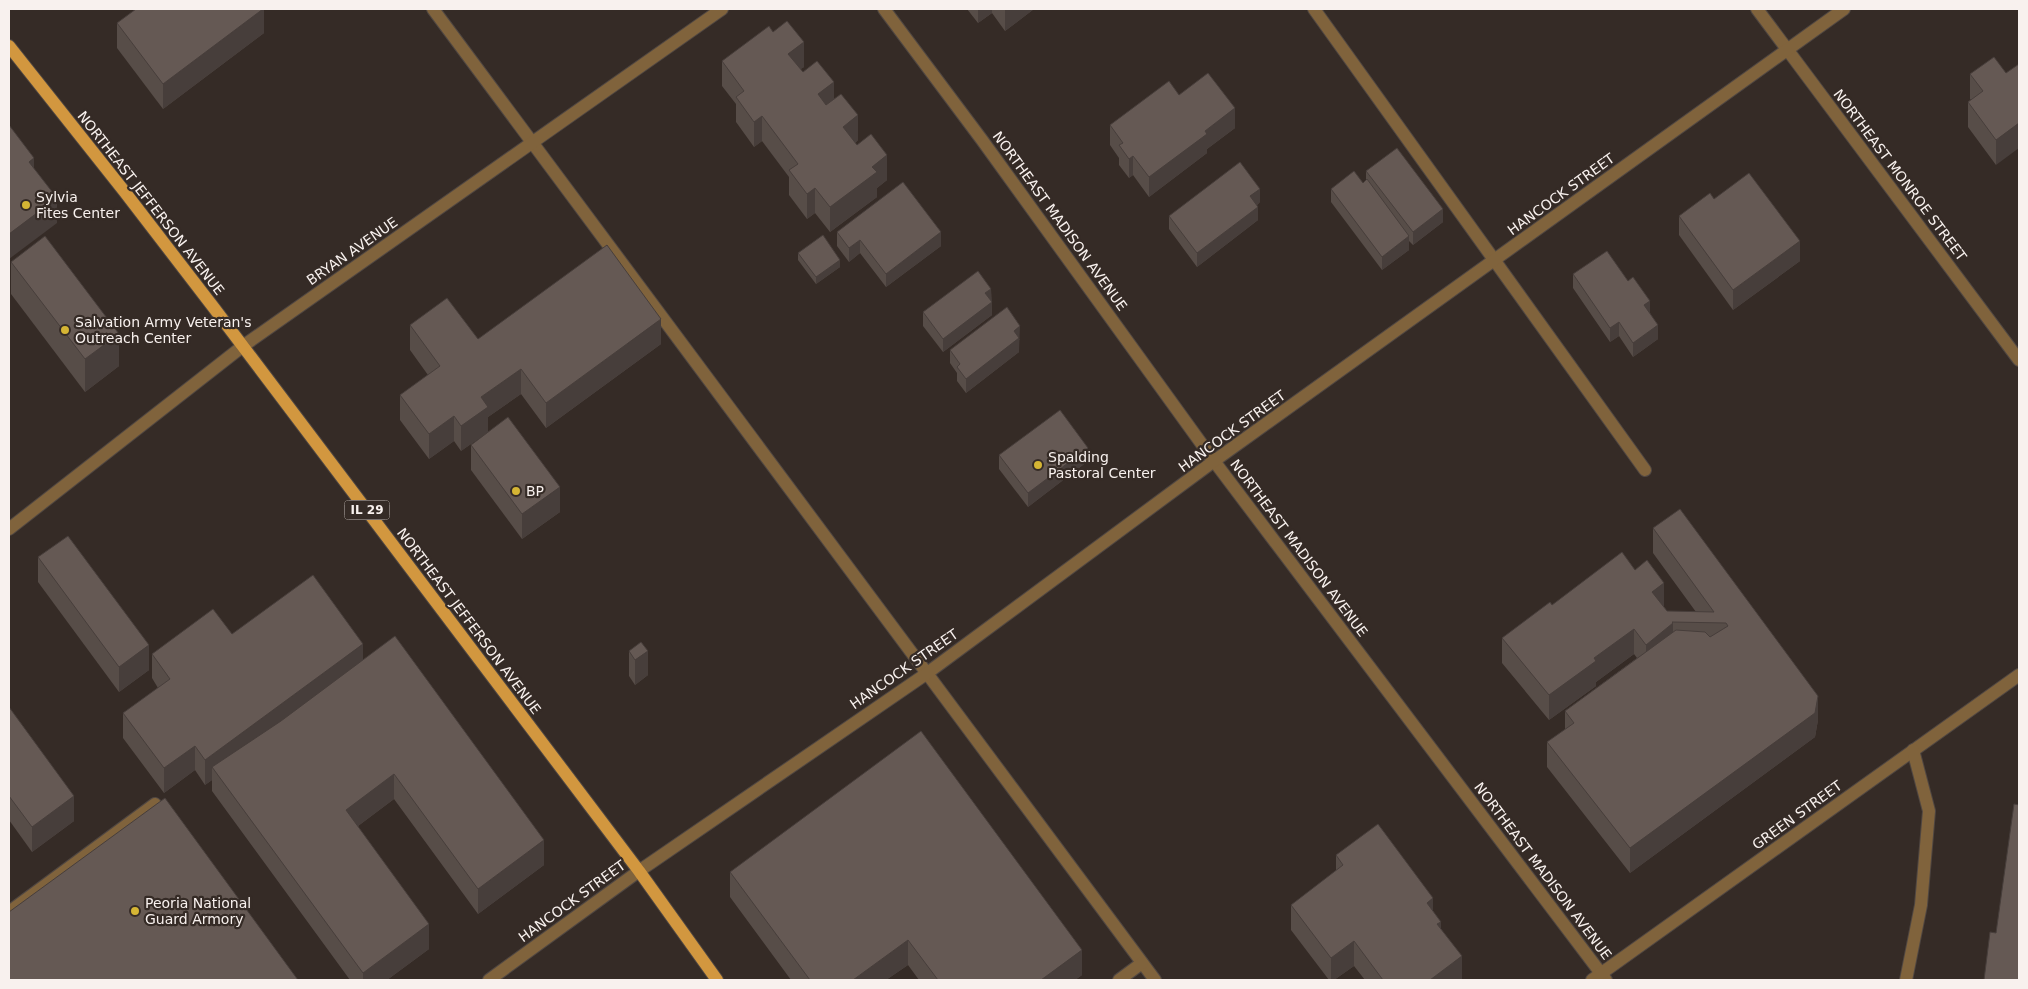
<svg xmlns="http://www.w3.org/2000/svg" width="2028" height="989" font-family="'DejaVu Sans',sans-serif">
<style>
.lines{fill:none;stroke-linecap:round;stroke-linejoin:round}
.minor-casing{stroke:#504742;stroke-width:14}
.major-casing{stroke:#504742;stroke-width:14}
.minor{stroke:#80633c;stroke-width:12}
.major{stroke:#d2973f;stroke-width:12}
.wall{fill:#574d48}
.shaded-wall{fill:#473e3b}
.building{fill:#655954;stroke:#473e3b}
.poi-dot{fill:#d5b534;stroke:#352b26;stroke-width:2}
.labels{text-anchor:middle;stroke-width:4.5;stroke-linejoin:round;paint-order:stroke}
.shield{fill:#352b26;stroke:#beb6b2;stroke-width:1}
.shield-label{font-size:12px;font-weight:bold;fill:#f8f1ee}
.street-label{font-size:14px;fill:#f8f1ee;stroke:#352b26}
.poi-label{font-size:14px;fill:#f8f1ee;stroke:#352b26;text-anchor:start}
</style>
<rect width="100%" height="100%" fill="#352b26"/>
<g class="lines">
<g class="minor-casing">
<g id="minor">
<polyline points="433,9 1155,980"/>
<polyline points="884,9 982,140 1214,461 1606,980"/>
<polyline points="1314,9 1645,470"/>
<polyline points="1757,9 2019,360"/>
<polyline points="9,529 243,346 722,9"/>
<polyline points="9,912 155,804"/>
<polyline points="489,980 639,871 926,674 1214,461 1844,9"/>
<polyline points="1119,980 1142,963"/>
<polyline points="1592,980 2019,675"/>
<polyline points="1906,980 1921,905 1929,811 1913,750"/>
</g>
</g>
<g class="major-casing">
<polyline id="major" points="9,46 124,191 214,308 639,871 717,980"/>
</g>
<use href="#minor" class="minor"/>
<use href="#major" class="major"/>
</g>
<g class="wall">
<polygon points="264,9 264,33 163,109 117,48 117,23"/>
<polygon points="967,9 1034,9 1005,31 992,13 978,23"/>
<polygon points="722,61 804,67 800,69 803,72 834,99 858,140 855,143 887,180 877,188 877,197 830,232 815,213 807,219 789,195 789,177 762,141 754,147 736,122 736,104 722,86"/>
<polygon points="2006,73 1996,165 1968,127 1968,102 1971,100 1970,99 1970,74"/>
<polygon points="1179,95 1235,128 1207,149 1207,153 1149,197 1133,175 1129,178 1119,165 1119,158 1110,145 1110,125"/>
<polygon points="1366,171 1443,222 1413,245 1409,241 1409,250 1382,270 1331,202 1331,189 1363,183 1366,180"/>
<polygon points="1714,199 1800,261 1733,310 1679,235 1679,216"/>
<polygon points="1260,202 1257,205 1258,220 1197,267 1169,229 1169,216"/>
<polygon points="837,232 941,246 886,287 860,253 849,262 837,246"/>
<polygon points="798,253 840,267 816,284 798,260"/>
<polygon points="11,262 119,366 85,392 11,294"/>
<polygon points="1573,274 1650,313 1658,339 1633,357 1619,336 1610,342 1573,288"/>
<polygon points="991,289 992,315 943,352 923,326 923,312"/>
<polygon points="410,325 478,339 661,344 546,428 521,394 488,417 488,432 461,451 454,441 429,459 400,420 400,395 428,375 410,350"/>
<polygon points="1020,339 1019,340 1019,352 966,393 957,381 957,373 950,363 950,350"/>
<polygon points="471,445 560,512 522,539 471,470"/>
<polygon points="999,455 1088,461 1028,507 999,469"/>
<polygon points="1653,528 1818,720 1815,737 1630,873 1547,767 1547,742 1565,730 1565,711 1637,658 1634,654 1596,682 1596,686 1549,720 1502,663 1502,638 1552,605 1635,570 1667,611 1696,612 1653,553"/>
<polygon points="38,557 149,670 119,692 38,582"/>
<polygon points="232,634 363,660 544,865 478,914 394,799 358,826 429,949 387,980 350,980 212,791 212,780 205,785 195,770 164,793 123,738 123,713 158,688 152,678 152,654"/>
<polygon points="629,651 648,675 635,685 629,676"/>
<polygon points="9,707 74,821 32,852 9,820"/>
<polygon points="1336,855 1433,911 1441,929 1462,980 1365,980 1354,966 1334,980 1329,980 1291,930 1291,905 1336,871"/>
<polygon points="730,872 1082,975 1075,980 919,980 908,965 886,980 791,980 730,897"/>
</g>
<g class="shaded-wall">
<polygon points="263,9 264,9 264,33 163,109 163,84"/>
<polygon points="978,9 992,9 992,13 978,23"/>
<polygon points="1005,9 1034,9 1005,31"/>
<polygon points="804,42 804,67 788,78 788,54"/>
<polygon points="834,82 834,107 818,119 818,94"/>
<polygon points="1235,108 1235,128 1207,149 1207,153 1149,197 1149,177 1205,131"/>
<polygon points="858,115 858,140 843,151 843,127"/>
<polygon points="762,116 762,141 754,147 754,122"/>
<polygon points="2019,123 2019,148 1996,165 1996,140"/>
<polygon points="887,155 887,180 877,188 877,197 830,232 830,207 872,167"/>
<polygon points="1133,156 1133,175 1129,178 1129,159"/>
<polygon points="34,158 34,183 29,162"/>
<polygon points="815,188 815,213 807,219 807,194"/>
<polygon points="1260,189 1260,202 1250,210 1250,196"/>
<polygon points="57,198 57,223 9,259 9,234"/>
<polygon points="1258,207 1258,220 1197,267 1197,253"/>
<polygon points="1443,209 1443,222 1413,245 1413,232"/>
<polygon points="941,232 941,246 886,287 886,274"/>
<polygon points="1409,236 1409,250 1382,270 1382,257"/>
<polygon points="860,240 860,253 849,262 849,248"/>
<polygon points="1800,241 1800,261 1733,310 1733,290"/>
<polygon points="840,260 840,267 816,284 816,277"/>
<polygon points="991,289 992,315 943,352 943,339 985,293"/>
<polygon points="1650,301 1650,314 1644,305"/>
<polygon points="661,319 661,344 546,428 546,403"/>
<polygon points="1619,322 1619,336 1610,342 1610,328"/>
<polygon points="1658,325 1658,339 1633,357 1633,343"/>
<polygon points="1020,326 1019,352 966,393 966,379 1014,331"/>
<polygon points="119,334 119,366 85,392 85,359"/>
<polygon points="521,369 521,394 488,417 488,432 461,451 461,426 481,397"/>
<polygon points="454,416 454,441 429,459 429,434"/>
<polygon points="1088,448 1088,461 1028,507 1028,493"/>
<polygon points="560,487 560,512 522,539 522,514"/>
<polygon points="1664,583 1664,608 1652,592"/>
<polygon points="1673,623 1673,648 1646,670 1646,645"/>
<polygon points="1634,629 1634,654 1596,682 1596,686 1549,720 1549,695 1594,658"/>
<polygon points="363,644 363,669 212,767 212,780 205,785 205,760"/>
<polygon points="149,645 149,670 119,692 119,667"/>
<polygon points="648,651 648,675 635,685 635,660"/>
<polygon points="1818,696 1818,720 1815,737 1630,873 1630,848"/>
<polygon points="195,746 195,770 164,793 164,768"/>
<polygon points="394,774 394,799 346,835 346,810"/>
<polygon points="74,796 74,821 32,852 32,827"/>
<polygon points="544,840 544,865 478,914 478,889"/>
<polygon points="1433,898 1433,923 1427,903"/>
<polygon points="1441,922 1441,947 1437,924"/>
<polygon points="429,924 429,949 387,980 363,980 363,973"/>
<polygon points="908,940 908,965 886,980 853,980"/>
<polygon points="1354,941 1354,966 1334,980 1331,980 1331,958"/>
<polygon points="1082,950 1082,975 1075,980 1041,980"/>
<polygon points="1462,956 1462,980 1430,980"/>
</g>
<g class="building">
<polygon points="136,9 263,9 163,84 117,23"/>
<polygon points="787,21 804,42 788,54 803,72 817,61 834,82 818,94 826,105 841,94 858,115 843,127 857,145 871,134 887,155 872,167 877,172 830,207 815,188 807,194 789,170 798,164 762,116 754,122 736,97 744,91 722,61 769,26 773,32"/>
<polygon points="1994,57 2006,73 2019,64 2019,123 1996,140 1968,102 1983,91 1970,74"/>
<polygon points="1208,73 1235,108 1205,131 1207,134 1149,177 1133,156 1129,159 1119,145 1123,143 1110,125 1169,81 1179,95"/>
<polygon points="9,125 34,158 29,162 57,198 9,234"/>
<polygon points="1397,148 1443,209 1413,232 1366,171"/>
<polygon points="1240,162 1260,189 1250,196 1258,207 1197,253 1169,216"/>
<polygon points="1354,171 1363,183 1367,179 1409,236 1382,257 1331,189"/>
<polygon points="1749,173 1800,241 1733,290 1679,216 1710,193 1714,199"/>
<polygon points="903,182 941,232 886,274 860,240 849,248 837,232"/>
<polygon points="823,235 840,260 816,277 798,253"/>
<polygon points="45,236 119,334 85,359 11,262"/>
<polygon points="607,245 661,319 546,403 521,369 481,397 488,407 461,426 454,416 429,434 400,395 440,366 410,325 447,298 478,339"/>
<polygon points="1607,251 1628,281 1633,277 1650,301 1644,305 1658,325 1633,343 1619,322 1610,328 1573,274"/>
<polygon points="978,271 991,289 985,293 992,302 943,339 923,312"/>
<polygon points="1007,307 1020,326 1014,331 1019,338 966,379 957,367 960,364 950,350"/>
<polygon points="1060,410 1088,448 1028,493 999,455"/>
<polygon points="508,417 560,487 522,514 471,445"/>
<polygon points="1680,509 1818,696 1815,713 1630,848 1547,742 1574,723 1565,711 1676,630 1705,632 1710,637 1728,626 1726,623 1672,622 1673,623 1646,645 1634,629 1594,658 1596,661 1549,695 1502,638 1550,602 1552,605 1622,552 1635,570 1647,560 1664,583 1652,592 1667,611 1714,612 1653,528"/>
<polygon points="68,536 149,645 119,667 38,557"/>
<polygon points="313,575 363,644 205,760 195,746 164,768 123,713 170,679 152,654 213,609 232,634"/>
<polygon points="395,636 544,840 478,889 394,774 346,810 429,924 363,973 212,767 281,721"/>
<polygon points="641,642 648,651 635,660 629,651"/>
<polygon points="9,707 74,796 32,827 9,796"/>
<polygon points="921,731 1082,950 1041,980 938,980 908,940 853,980 810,980 730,872"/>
<polygon points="165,798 298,980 9,980 9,912"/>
<polygon points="2014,804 2019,805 2019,980 1984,980 1990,932 1996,933"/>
<polygon points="1378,824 1433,898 1427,903 1441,922 1437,924 1462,956 1430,980 1383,980 1354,941 1331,958 1291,905 1343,865 1336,855"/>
</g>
<g class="poi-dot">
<circle cx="26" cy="205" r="5"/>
<circle cx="65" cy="330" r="5"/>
<circle cx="1038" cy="465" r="5"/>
<circle cx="516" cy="491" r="5"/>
<circle cx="135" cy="911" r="5"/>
</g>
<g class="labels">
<rect class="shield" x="344.5" y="500.5" width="45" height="19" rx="4"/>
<g class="shield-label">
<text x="367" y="514">IL 29</text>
</g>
<g class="street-label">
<text transform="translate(1900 175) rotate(53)" y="5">NORTHEAST MONROE STREET</text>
<text transform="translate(1561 194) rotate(-36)" y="5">HANCOCK STREET</text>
<text transform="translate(151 203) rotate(52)" y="5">NORTHEAST JEFFERSON AVENUE</text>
<text transform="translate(1060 221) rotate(54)" y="5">NORTHEAST MADISON AVENUE</text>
<text transform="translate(352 251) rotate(-35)" y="5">BRYAN AVENUE</text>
<text transform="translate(1232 431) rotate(-36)" y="5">HANCOCK STREET</text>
<text transform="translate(1299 548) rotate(53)" y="5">NORTHEAST MADISON AVENUE</text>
<text transform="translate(469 621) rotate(53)" y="5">NORTHEAST JEFFERSON AVENUE</text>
<text transform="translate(904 669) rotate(-35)" y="5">HANCOCK STREET</text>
<text transform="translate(1797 815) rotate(-36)" y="5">GREEN STREET</text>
<text transform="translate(1543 871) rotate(53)" y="5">NORTHEAST MADISON AVENUE</text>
<text transform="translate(572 901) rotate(-36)" y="5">HANCOCK STREET</text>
</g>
<g class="poi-label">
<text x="36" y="202">Sylvia<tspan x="36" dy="16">Fites Center</tspan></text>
<text x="75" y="327">Salvation Army Veteran's<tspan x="75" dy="16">Outreach Center</tspan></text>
<text x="1048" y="462">Spalding<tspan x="1048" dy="16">Pastoral Center</tspan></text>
<text x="526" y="496">BP</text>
<text x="145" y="908">Peoria National<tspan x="145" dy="16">Guard Armory</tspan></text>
</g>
</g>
<rect width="2028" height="989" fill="none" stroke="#f8f1ee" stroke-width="20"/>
</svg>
